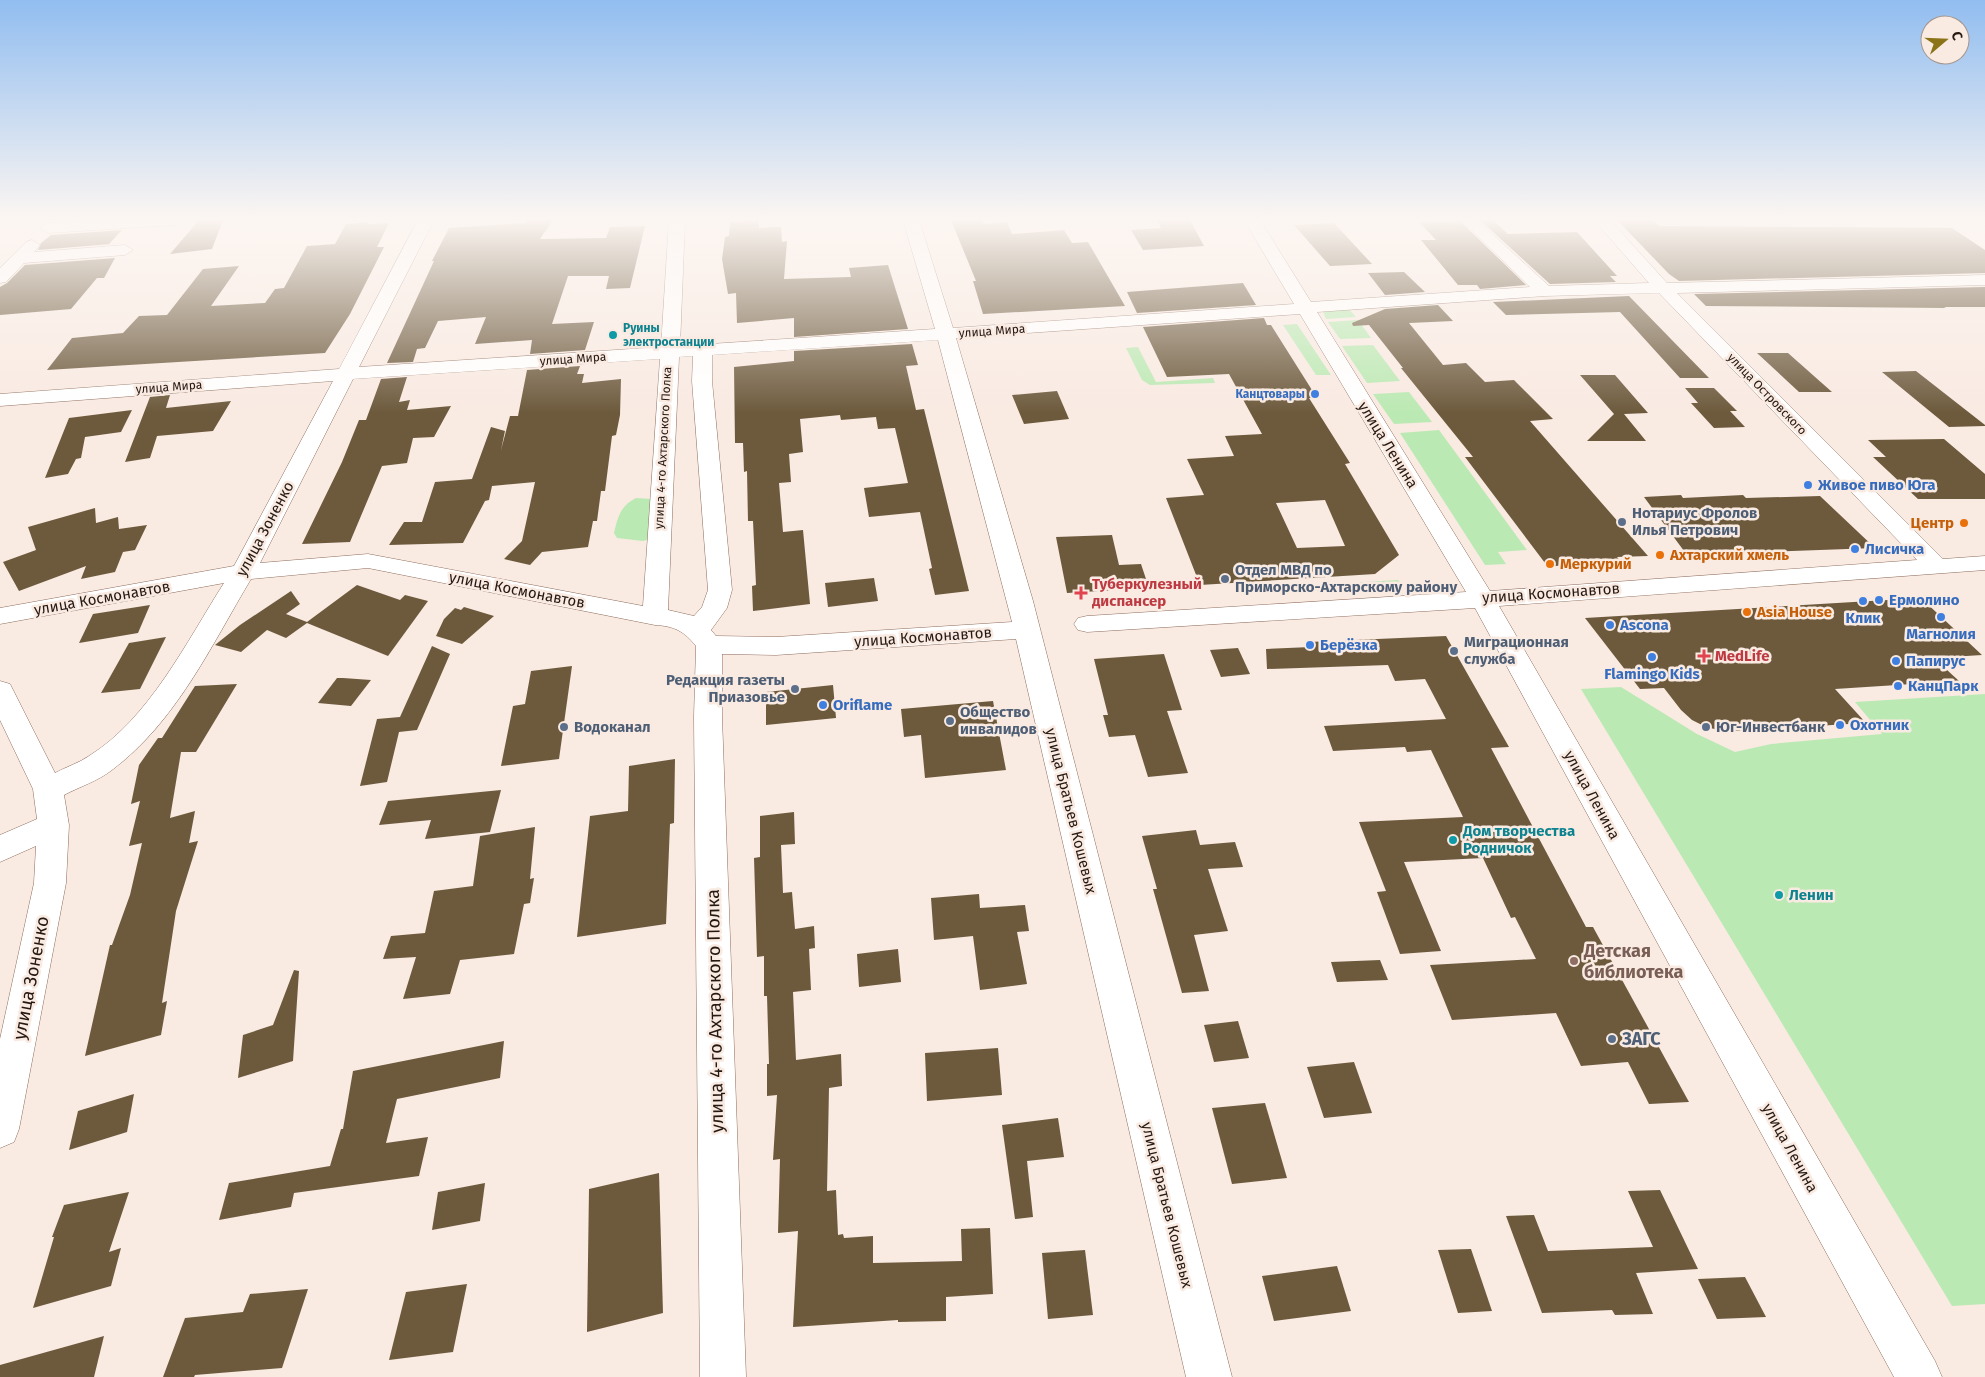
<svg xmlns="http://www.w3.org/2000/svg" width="1985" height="1377" font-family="'Fira Sans',sans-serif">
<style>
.green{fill:#bbe9b3}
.building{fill:#6d5a3d;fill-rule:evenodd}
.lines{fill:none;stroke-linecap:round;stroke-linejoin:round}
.minor-casing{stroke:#8e6d5c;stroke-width:1}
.minor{fill:#fff;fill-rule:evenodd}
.culture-dot{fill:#0f9aa8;stroke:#f9eae2;stroke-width:2}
.shop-dot{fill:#3f7fe0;stroke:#f9eae2;stroke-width:2}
.service-dot{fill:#5c6f8a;stroke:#f9eae2;stroke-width:2}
.food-dot{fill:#e8710a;stroke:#f9eae2;stroke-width:2}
.health-dot{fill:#e0444e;stroke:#f9eae2;stroke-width:2}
.education-dot{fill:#8d6e63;stroke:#f9eae2;stroke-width:2}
.labels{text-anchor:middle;stroke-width:5;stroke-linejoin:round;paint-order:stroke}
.far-culture-label{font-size:12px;font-weight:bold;fill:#0d838f;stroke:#f9eae2;text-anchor:start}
.far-street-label{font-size:12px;fill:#251811;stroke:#f9eae2}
.far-shop-label{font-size:12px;font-weight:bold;fill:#366cbe;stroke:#f9eae2;text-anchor:end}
.street-label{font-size:15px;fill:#251811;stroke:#f9eae2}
.shop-label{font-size:15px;font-weight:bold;fill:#366cbe;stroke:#f9eae2;text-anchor:start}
.service-label{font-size:15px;font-weight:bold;fill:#4e5e75;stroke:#f9eae2;text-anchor:start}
.food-label{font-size:15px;font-weight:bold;fill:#c56008;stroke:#f9eae2;text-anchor:start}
.health-label{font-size:15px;font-weight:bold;fill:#be3a42;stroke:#f9eae2;text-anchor:start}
.culture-label{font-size:15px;font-weight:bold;fill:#0d838f;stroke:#f9eae2;text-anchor:start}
.near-education-label{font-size:18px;font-weight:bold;fill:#785e54;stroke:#f9eae2;text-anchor:start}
.near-street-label{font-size:18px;fill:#251811;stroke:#f9eae2}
.near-service-label{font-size:18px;font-weight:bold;fill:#4e5e75;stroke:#f9eae2;text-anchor:start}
</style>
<rect width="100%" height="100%" fill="#f9eae2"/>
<g class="green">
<polygon points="1347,307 1356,317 1326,319 1323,312 1325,310"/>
<polygon points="1358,320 1371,338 1340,339 1328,322"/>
<polygon points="1297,324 1331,375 1316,375 1283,325"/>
<polygon points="1373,345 1400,381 1367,383 1342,346"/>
<polygon points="1138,347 1156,382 1213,378 1215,383 1150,385 1142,380 1126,348"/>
<polygon points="1409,392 1432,422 1394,424 1373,394"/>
<polygon points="1439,430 1527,550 1498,552 1506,564 1485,565 1400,433"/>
<path d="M 636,498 L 652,499 L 651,539 L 643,541 L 617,538 L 614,533 C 618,517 620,506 636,498 Z"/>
<polygon points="1398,580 1403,587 1319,593 1314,585"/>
<polygon points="1621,687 1697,734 1735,752 1771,744 1882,734 1855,702 1985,694 1985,1304 1952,1306 1581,689"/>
</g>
<g class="building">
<polygon points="199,220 223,220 212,249 170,254"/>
<polygon points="528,220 553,220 540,239 606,238 610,227 645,226 630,288 606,289 609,276 568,276 552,324 594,322 585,350 530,354 532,340 475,344 486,317 438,321 425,348 417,349 413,362 387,363 434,261 432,261 449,228 525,223"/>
<polygon points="759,220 759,228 781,227 782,242 787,241 784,279 851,277 849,268 888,265 908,329 794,337 794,318 737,323 736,293 728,294 722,259 725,237 729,236 730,222"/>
<polygon points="951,220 982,220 984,224 1007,222 1012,234 1064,230 1072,243 1088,242 1125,306 983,314 973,281 976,281"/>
<polygon points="1157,220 1190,220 1204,246 1143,250 1131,230 1161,228"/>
<polygon points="1480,220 1493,220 1508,234 1577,232 1617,276 1610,276 1616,282 1550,284"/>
<polygon points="1622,220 1653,220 1659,226 1952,228 1985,250 1985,273 1679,281 1669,274 1618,221"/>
<polygon points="1459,221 1460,221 1526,285 1480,289 1477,285 1458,285 1421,240 1436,240 1419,222"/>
<polygon points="369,222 368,224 389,223 377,247 384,247 350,314 325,353 47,370 72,338 123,333 139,316 167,315 203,269 239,266 211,306 265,303 275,289 284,288 307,246 335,244 346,224"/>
<polygon points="1334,223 1372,264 1330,266 1294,225"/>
<polygon points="122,230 109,244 123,243 38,250 41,243 51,235"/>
<polygon points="115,258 104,278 97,278 71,309 0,315 0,287 7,283 25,265"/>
<polygon points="1404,272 1425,292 1385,295 1368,273"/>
<polygon points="1243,283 1256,305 1137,313 1127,292"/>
<polygon points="1985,287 1985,307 1944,307 1946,308 1706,306 1694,294"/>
<polygon points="1629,296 1709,378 1680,378 1620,312 1506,315 1493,302"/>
<polygon points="1438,305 1453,321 1409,323 1443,365 1466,363 1485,382 1514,380 1553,419 1530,421 1648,556 1617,557 1621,562 1555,566 1545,563 1465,457 1473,457 1401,368 1403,368 1369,325 1353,326 1352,323 1385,309"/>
<path d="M 1264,318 L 1267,325 L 1271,325 L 1317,398 L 1309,398 L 1350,463 L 1345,464 L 1399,555 L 1375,574 L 1200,585 L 1166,498 L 1204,495 L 1187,459 L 1234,456 L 1225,436 L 1262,434 L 1229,374 L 1167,377 L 1143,327 ZM 1325,500 L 1345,546 L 1297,548 L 1276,503 Z"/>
<polygon points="912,344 918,365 906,366 916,410 924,409 969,591 935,595 929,569 932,568 920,512 869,517 864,488 908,483 895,428 878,429 876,417 841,420 840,415 800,419 803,452 789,454 791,482 779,483 783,532 803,530 810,604 753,611 752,586 756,585 753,521 748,521 747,471 744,472 743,443 735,443 734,367 794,361 794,351"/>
<polygon points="1757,353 1788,353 1832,392 1799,392"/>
<polygon points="580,366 577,374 584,374 582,383 621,379 620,415 616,435 612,436 605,491 601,491 597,521 593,521 588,547 542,552 530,565 504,559 522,541 535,482 492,486 489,500 485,501 463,543 389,545 404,522 422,522 435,482 472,479 491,427 505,431 501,450 510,416 518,416 527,370"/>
<polygon points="1916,371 1985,425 1985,426 1949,427 1882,372"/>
<polygon points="1580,375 1615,375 1648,413 1624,414 1646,441 1587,441 1614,414"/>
<polygon points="407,377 399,402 410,400 407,410 451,406 434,437 413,438 407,463 382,466 350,542 302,544 342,462 359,420 366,420 381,379"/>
<polygon points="1685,388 1714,388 1737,411 1730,411 1745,427 1714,428 1691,403 1698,403"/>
<polygon points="1057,391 1069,419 1024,424 1012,395"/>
<polygon points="170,395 166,408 231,401 213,431 157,436 150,458 125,462 150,397"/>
<polygon points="132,410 121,432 85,437 81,458 76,459 68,474 45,478 69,418"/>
<polygon points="1944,439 1985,474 1985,499 1918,499 1873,457 1886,457 1868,440"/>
<polygon points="1681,495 1683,498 1743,495 1746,498 1820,496 1875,548 1687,555 1644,497"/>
<polygon points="95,508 96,523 118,517 119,529 147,525 135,550 123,552 115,572 81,579 86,566 19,591 3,562 36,550 28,527"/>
<polygon points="1112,535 1119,565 1141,564 1149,588 1067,593 1056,537"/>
<polygon points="874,578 878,601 828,607 825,583"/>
<polygon points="357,585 400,600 405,595 428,601 388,656 307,623 286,638 267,630 241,652 215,645 240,625 291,591 300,604 286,614 307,622"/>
<polygon points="1921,598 1982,655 1934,658 1959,681 1835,689 1866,723 1735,731 1723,731 1706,727 1692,720 1681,710 1664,688 1640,689 1585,618"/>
<polygon points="150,605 138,633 79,643 93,614"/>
<polygon points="464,607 494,616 462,644 436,636 444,619 455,608 461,610"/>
<polygon points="1446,636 1509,747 1491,748 1586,927 1593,927 1689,1102 1649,1104 1628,1062 1581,1066 1556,1013 1452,1020 1430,965 1536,959 1515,917 1511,918 1483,858 1404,862 1441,951 1400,954 1377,892 1386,891 1359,822 1463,817 1431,750 1407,752 1405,747 1333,751 1324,726 1446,719 1425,679 1395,681 1388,665 1267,669 1266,649 1311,647 1309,642"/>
<polygon points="166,637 140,689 101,693 129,643"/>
<polygon points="432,646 450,654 417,730 399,732 387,782 360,786 377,719 400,717"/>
<polygon points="1238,648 1250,674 1221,677 1210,650"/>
<polygon points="1164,654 1182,710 1167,711 1188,773 1148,777 1135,735 1109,737 1103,715 1108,715 1094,659"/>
<polygon points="572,666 559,759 501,766 513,706 525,704 531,671"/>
<polygon points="337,678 343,678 371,680 351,706 318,703"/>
<polygon points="237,684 196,752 181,752 170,818 195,811 189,843 198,841 176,911 162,1003 167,1001 161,1035 85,1056 110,945 112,945 130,895 142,843 129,846 140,801 131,804 139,765 158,738 162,738 195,686"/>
<polygon points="833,685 836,718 766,725 766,692"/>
<polygon points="993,701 1006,770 925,778 921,735 904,737 901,709"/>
<polygon points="675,759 674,823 670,824 666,924 577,937 590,816 628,811 629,766"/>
<polygon points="501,790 490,832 425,839 431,820 379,825 388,801"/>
<polygon points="794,812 795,844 781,845 783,893 792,892 795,929 814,926 815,948 809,949 811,990 793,992 796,1060 841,1054 842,1086 829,1088 827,1191 836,1190 838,1235 843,1234 844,1238 873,1236 873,1263 962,1261 961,1229 990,1228 993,1294 946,1297 946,1321 898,1322 898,1320 793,1327 798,1231 778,1233 780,1159 773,1160 777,1095 767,1096 767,1064 769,1064 767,996 764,996 764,956 757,957 754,858 760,857 760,816"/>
<polygon points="535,827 530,879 534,878 530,903 524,904 514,954 460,960 450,994 403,999 416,957 383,959 391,936 425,933 434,891 473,886 480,836"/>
<polygon points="1196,830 1200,845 1235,842 1243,867 1208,869 1228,931 1194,935 1209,991 1182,993 1153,889 1157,889 1142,836"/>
<polygon points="979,894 980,908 1025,905 1029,931 1017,932 1027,984 980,990 973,936 934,940 931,898"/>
<polygon points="898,949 901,982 859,987 857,954"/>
<polygon points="1380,960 1388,980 1337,982 1331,962"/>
<polygon points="294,970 299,971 293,1061 238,1078 243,1035 273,1025"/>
<polygon points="1238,1021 1249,1058 1214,1062 1204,1025"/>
<polygon points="504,1041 500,1078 397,1099 386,1143 428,1137 419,1176 294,1193 291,1207 219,1220 229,1183 330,1166 341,1129 343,1129 353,1071"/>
<polygon points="998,1048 1002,1095 927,1101 925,1053"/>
<polygon points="1354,1062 1372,1113 1324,1118 1307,1067"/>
<polygon points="134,1094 127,1132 69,1150 78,1111"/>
<polygon points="1265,1103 1287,1178 1232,1184 1212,1108"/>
<polygon points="1058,1118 1064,1157 1027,1161 1033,1217 1015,1219 1002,1125"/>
<polygon points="659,1173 663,1313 587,1332 589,1189"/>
<polygon points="485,1183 480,1221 432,1230 438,1192"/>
<polygon points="1660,1190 1698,1269 1636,1273 1653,1314 1615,1315 1612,1310 1542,1313 1506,1216 1534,1215 1548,1251 1653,1247 1628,1191"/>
<polygon points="129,1192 109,1252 121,1248 111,1286 33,1308 54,1237 52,1237 64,1205"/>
<polygon points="1471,1249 1492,1311 1458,1313 1438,1250"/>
<polygon points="1085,1250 1093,1315 1048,1319 1042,1253"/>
<polygon points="1337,1266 1351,1311 1274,1321 1262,1276"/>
<polygon points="1745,1277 1766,1317 1717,1319 1698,1279"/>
<polygon points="467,1284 453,1352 389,1360 406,1292"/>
<polygon points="308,1289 282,1368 195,1375 194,1377 163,1377 185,1318 243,1312 250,1294"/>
<polygon points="104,1336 94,1377 0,1377 0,1365"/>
</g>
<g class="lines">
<g class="minor-casing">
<g id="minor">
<polygon points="96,220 182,220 175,225 48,233 40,228 48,223"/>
<path d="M 418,220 L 434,220 L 359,367 L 661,347 L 669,220 L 685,220 L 680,346 L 935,329 L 903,220 L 919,220 L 953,328 L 1294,304 L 1244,220 L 1260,220 L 1311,302 L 1530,287 L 1461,220 L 1477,220 L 1549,286 L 1649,283 L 1594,220 L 1610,220 L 1667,283 L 1985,275 L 1985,285 L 1677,293 L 1943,559 L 1985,556 L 1985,570 L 1499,606 L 1935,1361 L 1942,1377 L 1894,1377 L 1475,608 L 1087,632 L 1078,630 L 1074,624 L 1078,618 L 1087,616 L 1466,592 L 1300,314 L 956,338 L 1033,601 L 1232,1377 L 1186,1377 L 1016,639 L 776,655 L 722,654 L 722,717 L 746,1377 L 700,1377 L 694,717 L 696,646 C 684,631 674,626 655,625 L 368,568 L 251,579 C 211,646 176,722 112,770 C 98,781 79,787 64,795 L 69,825 L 66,883 L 19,1129 L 14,1142 L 0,1148 L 0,1039 L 34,883 L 36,846 L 0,862 L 0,835 L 37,819 L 33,789 L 0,720 L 0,681 L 10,684 L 55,773 C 66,767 79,763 89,756 C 149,719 187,641 224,583 L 0,624 L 0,608 L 234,566 L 333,381 L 0,406 L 0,394 L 339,369 ZM 1659,293 L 1917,560 L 1490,591 L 1317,312 L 1545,296 ZM 938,340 L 1012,622 L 776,637 L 716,636 L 711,630 L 727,608 L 732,590 L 712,381 L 712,355 ZM 693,356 L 692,381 L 708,590 L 702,607 L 694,616 L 668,610 L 679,357 ZM 660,359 L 643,606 L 368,554 L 260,563 L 353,379 Z"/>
<polygon points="32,240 40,245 34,252 125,245 133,250 125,255 24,263 6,282 0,283 0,268 26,242"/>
</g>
</g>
<use href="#minor" class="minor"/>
</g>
<linearGradient id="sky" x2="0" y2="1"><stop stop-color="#91bdf0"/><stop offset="0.53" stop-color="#fcf6f2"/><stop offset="1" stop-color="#fcf6f2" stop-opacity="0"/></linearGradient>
<rect width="1985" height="413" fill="url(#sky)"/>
<g class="culture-dot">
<circle cx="613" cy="335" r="5"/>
<circle cx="1453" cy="840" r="5"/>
<circle cx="1779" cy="895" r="5"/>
</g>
<g class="shop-dot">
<circle cx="1315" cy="394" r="5"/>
<circle cx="1808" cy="485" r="5"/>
<circle cx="1855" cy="549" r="5"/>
<circle cx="1879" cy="600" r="5"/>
<circle cx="1863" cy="601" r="5"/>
<circle cx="1941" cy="617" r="5"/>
<circle cx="1610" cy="625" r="5"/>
<circle cx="1310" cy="645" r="5"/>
<circle cx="1652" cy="657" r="5"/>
<circle cx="1896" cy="661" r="5"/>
<circle cx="1898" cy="686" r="5"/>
<circle cx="823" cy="705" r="5"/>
<circle cx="1840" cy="725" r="5"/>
</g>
<g class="service-dot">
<circle cx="1622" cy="522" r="5"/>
<circle cx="1225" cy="579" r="5"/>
<circle cx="1454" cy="651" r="5"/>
<circle cx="795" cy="689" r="5"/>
<circle cx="950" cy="721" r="5"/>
<circle cx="564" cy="727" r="5"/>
<circle cx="1706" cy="727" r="5"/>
<circle cx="1612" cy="1039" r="5"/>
</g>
<g class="food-dot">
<circle cx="1964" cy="523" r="5"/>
<circle cx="1660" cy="555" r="5"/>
<circle cx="1550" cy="564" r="5"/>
<circle cx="1747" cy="612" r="5"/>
</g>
<g class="health-dot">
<path d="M1078.5 585.5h5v5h5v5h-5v5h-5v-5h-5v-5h5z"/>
<path d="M1701.5 648.5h5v5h5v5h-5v5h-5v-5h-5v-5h5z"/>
</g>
<circle class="education-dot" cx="1574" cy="961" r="5"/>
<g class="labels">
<g class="far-culture-label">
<text x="623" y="332">Руины<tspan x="623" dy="14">электростанции</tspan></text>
</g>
<g class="far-street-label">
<text transform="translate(992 331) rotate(-4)" y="4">улица Мира</text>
<text transform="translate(573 359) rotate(-4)" y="4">улица Мира</text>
<text transform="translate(169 387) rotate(-4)" y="4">улица Мира</text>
<text transform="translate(1767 394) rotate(46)" y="4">улица Островского</text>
<text transform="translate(663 448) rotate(-87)" y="4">улица 4-го Ахтарского Полка</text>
</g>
<g class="far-shop-label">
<text x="1305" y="398">Канцтовары</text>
</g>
<g class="street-label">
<text transform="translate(1388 445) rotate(58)" y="5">улица Ленина</text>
<text transform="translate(265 529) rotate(-62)" y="5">улица Зоненко</text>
<text transform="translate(517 590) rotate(11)" y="5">улица Космонавтов</text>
<text transform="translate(1551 593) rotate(-4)" y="5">улица Космонавтов</text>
<text transform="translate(102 598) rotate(-10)" y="5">улица Космонавтов</text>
<text transform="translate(923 637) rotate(-4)" y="5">улица Космонавтов</text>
<text transform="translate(1592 795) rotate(61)" y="5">улица Ленина</text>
<text transform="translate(1071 811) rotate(76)" y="5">улица Братьев Кошевых</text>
<text transform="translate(1790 1148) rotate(61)" y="5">улица Ленина</text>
<text transform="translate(1167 1205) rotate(76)" y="5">улица Братьев Кошевых</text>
</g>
<g class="shop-label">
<text x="1818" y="490">Живое пиво Юга</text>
<text x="1865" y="554">Лисичка</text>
<text x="1889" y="605">Ермолино</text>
<text x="1863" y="623" text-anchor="middle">Клик</text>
<text x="1620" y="630">Ascona</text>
<text x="1941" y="639" text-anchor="middle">Магнолия</text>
<text x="1320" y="650">Берёзка</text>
<text x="1906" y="666">Папирус</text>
<text x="1652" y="679" text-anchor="middle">Flamingo Kids</text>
<text x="1908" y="691">КанцПарк</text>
<text x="833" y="710">Oriflame</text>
<text x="1850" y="730">Охотник</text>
</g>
<g class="service-label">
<text x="1632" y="518">Нотариус Фролов<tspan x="1632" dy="17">Илья Петрович</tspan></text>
<text x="1235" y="575">Отдел МВД по<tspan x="1235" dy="17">Приморско-Ахтарскому району</tspan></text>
<text x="1464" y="647">Миграционная<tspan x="1464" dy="17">служба</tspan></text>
<text x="785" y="685" text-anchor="end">Редакция газеты<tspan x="785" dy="17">Приазовье</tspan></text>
<text x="960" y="717">Общество<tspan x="960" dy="17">инвалидов</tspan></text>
<text x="574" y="732">Водоканал</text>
<text x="1716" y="732">Юг-Инвестбанк</text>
</g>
<g class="food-label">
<text x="1954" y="528" text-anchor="end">Центр</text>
<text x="1670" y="560">Ахтарский хмель</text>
<text x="1560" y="569">Меркурий</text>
<text x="1757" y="617">Asia House</text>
</g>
<g class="health-label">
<text x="1092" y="589">Туберкулезный<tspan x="1092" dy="17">диспансер</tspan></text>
<text x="1715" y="661">MedLife</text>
</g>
<g class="culture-label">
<text x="1463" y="836">Дом творчества<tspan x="1463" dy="17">Родничок</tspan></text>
<text x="1789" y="900">Ленин</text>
</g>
<g class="near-education-label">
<text x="1584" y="957">Детская<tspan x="1584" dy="21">библиотека</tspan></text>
</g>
<g class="near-street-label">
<text transform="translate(31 978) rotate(-79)" y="6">улица Зоненко</text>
<text transform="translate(715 1011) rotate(-91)" y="6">улица 4-го Ахтарского Полка</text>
</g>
<g class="near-service-label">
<text x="1622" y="1045">ЗАГС</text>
</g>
</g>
<g transform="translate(1945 40) rotate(71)"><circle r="24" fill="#f9eae2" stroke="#a4968e"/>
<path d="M0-4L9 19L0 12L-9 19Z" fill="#8b7417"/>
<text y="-8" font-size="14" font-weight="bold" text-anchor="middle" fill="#251811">С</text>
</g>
</svg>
